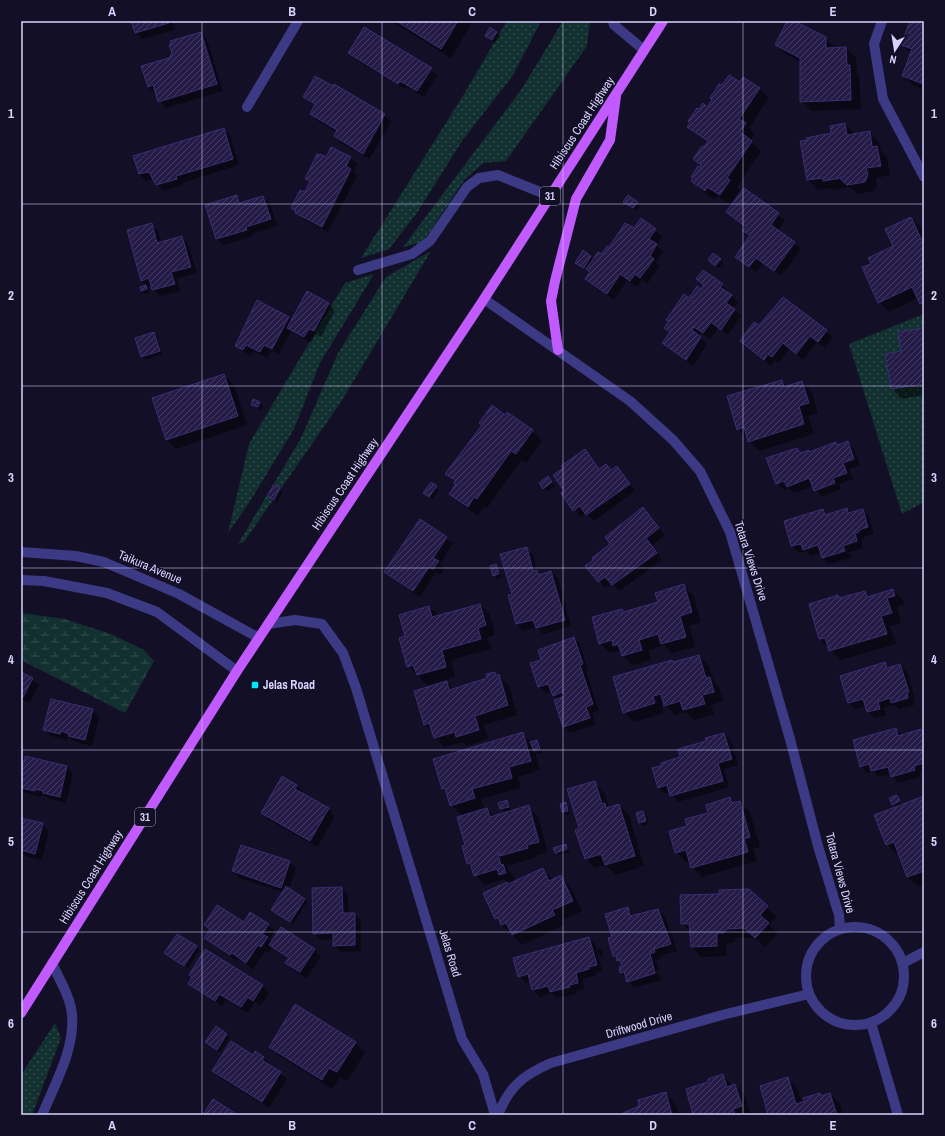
<svg xmlns="http://www.w3.org/2000/svg" width="945" height="1136" font-family="'Archivo Narrow',sans-serif">
<style>
.grass{fill:url(#grass-dots)}
.wetland{fill:url(#wetland-marsh)}
.shadow{fill:#0007}
.building{fill:url(#building-hatch);stroke:#3b2d73}
.lines{fill:none;stroke-linecap:round;stroke-linejoin:round}
.service{stroke:#3d3a85;stroke-width:10}
.minor{stroke:#3d3a85;stroke-width:10}
.primary{stroke:#c25bff;stroke-width:10}
.grid{fill:none;stroke:#d9d4ff;stroke-width:1;stroke-opacity:0.55}
.poi-dot{fill:#00e5ff;stroke:#130f26;stroke-width:1.5}
.labels{text-anchor:middle;stroke-width:3;stroke-linejoin:round;paint-order:stroke}
.shield{fill:#130f26;stroke:#9e99be;stroke-width:1}
.shield-label{font-size:11px;font-weight:bold;fill:#d9d4ff}
.street-label{font-size:12px;fill:#d9d4ff;stroke:#130f26}
.poi-label{font-size:12px;font-weight:bold;fill:#d9d4ff;stroke:#130f26;text-anchor:start}
.neatline{fill:none;stroke:#d9d4ff;stroke-width:1.5}
.grid-label{font-size:13px;text-anchor:middle;font-weight:bold;fill:#d9d4ff}
</style>
<defs>
<pattern id="grass-dots" width="8" height="8" patternUnits="userSpaceOnUse"><rect width="8" height="8" fill="#12302f"/><path d="M2 2h.1M6 6h.1" fill="none" stroke="#344d4e" stroke-width="1.8" stroke-linecap="round"/></pattern>
<pattern id="wetland-marsh" width="20" height="14" patternUnits="userSpaceOnUse"><rect width="20" height="14" fill="#12302f"/><path d="M1 5h8M5 5V1M11 12h8M15 12V8" fill="none" stroke="#344d4e"/></pattern>
<pattern id="building-hatch" width="6" height="6" patternUnits="userSpaceOnUse"><rect width="6" height="6" fill="#241b47"/><path d="M-1 1l2-2M0 6l6-6M5 7l2-2" fill="none" stroke="#433b63"/></pattern>
</defs>
<rect width="100%" height="100%" fill="#130f26"/>
<g class="grass">
<polygon points="507,21 541,21 513,75 462,141 417,213 389,249 361,258 464,94"/>
<polygon points="563,21 590,21 587,46 506,161 483,163 464,180 423,242 403,247 521,90"/>
<polygon points="431,251 341,402 244,542 238,544 301,438 338,353 386,277"/>
<polygon points="374,274 320,363 294,429 249,503 228,533 249,444 345,283"/>
<polygon points="924,314 924,502 902,514 849,344"/>
<polygon points="55,1023 61,1038 32,1115 21,1115 21,1075"/>
</g>
<polygon class="wetland" points="21,613 65,619 111,634 144,650 154,661 125,713 21,660"/>
<g class="shadow">
<polygon points="132,21 172,21 175,30 142,39 136,32"/>
<polygon points="391,21 473,21 451,58"/>
<polygon points="788,21 792,21 825,38 835,48 846,48 856,58 857,73 859,76 861,109 811,111 801,101 801,62 786,54 776,45"/>
<polygon points="924,26 924,83 913,79 913,81 924,85 924,90 913,85 903,76 911,53 902,45"/>
<polygon points="490,29 500,36 495,43 486,36"/>
<polygon points="201,33 207,40 223,91 166,108 149,87 170,59"/>
<polygon points="349,53 431,69 437,75 424,97 407,87 405,89 356,60"/>
<polygon points="740,84 759,88 769,98 749,128 755,134 750,141 761,151 737,187 740,190 730,205 717,196 715,200 702,191 692,181 702,166 694,159 708,143 688,127 699,110 707,108 722,86"/>
<polygon points="334,86 384,115 391,122 369,159 341,143 335,136 337,132 317,120 311,114 315,106 304,97 333,88"/>
<polygon points="845,124 855,135 870,132 879,142 881,151 887,157 890,175 876,178 877,185 874,191 858,194 850,187 834,190 831,188 818,190 808,180 801,142 832,134"/>
<polygon points="223,129 230,135 239,165 182,183 183,185 163,191 153,178 146,181 139,174 134,156"/>
<polygon points="350,157 357,164 353,172 357,176 328,232 303,219 292,207 305,193 311,183 306,178 327,158"/>
<polygon points="744,190 785,220 778,231 801,249 781,276 763,263 756,272 736,257 750,236 745,231 747,228 728,212"/>
<polygon points="236,196 243,203 263,197 270,203 277,226 252,234 253,236 223,245 217,239 206,206"/>
<polygon points="637,202 640,205 636,211 627,205"/>
<polygon points="911,218 921,228 924,235 924,307 918,298 889,312 879,302 872,264 894,247"/>
<polygon points="641,219 662,236 656,245 663,252 656,263 660,266 647,284 642,280 637,287 627,280 614,300 587,279 591,272 577,263 584,252 594,260 603,256 634,229"/>
<polygon points="151,224 158,231 161,243 182,237 188,244 197,273 177,278 180,291 160,296 153,289 152,286 147,287 150,292 145,294 142,291 141,287 147,286 141,280"/>
<polygon points="720,260 723,263 719,268 712,263"/>
<polygon points="698,279 722,285 738,302 733,309 741,316 728,335 718,328 710,339 701,332 699,336 707,344 693,366 663,343 670,333 665,328 670,322 668,320 704,286"/>
<polygon points="783,299 833,337 825,348 817,342 803,360 790,348 779,363 775,360 771,366 741,341 760,327"/>
<polygon points="328,304 335,310 321,337 316,334 311,343 291,331 279,354 271,350 267,358 253,351 250,356 236,346 288,318 292,321"/>
<polygon points="924,329 924,395 902,399 892,389 902,352"/>
<polygon points="153,333 157,336 162,354 145,360 142,356"/>
<polygon points="224,375 234,385 247,425 176,449 166,439"/>
<polygon points="782,381 788,387 802,382 812,392 818,413 808,416 814,434 759,451 738,429"/>
<polygon points="259,403 263,406 261,410 252,405"/>
<polygon points="505,416 532,431 542,441 526,463 521,460 487,508 484,506 478,516 460,503 450,494 457,484 446,474 483,425"/>
<polygon points="847,442 854,449 860,465 849,469 853,479 839,484 841,489 821,497 813,486 794,493 789,488 784,490 777,483 797,449 802,454 808,451 810,453 836,443 839,446"/>
<polygon points="585,450 600,469 606,465 612,470 617,467 635,491 594,521 586,513 581,517 562,494 566,491 564,469"/>
<polygon points="551,481 555,486 547,491 544,488"/>
<polygon points="431,483 439,490 433,499 427,496"/>
<polygon points="274,485 283,492 277,502 268,496"/>
<polygon points="643,508 665,535 652,545 662,560 619,591 612,583 605,588 587,566 612,544"/>
<polygon points="847,509 851,513 862,510 869,517 874,534 865,536 865,538 861,540 863,548 849,552 851,558 829,564 823,558 821,553 811,556 805,551 799,553 792,546 785,521 823,510 827,515"/>
<polygon points="446,538 453,544 440,564 445,569 440,575 436,572 420,597 392,578 386,572"/>
<polygon points="526,548 533,555 538,572 540,575 551,572 558,578 571,626 543,634 537,627 523,631 517,624 509,596 513,595"/>
<polygon points="496,566 502,577 497,579 494,576"/>
<polygon points="683,585 693,595 701,622 689,626 695,647 672,653 664,645 649,650 651,660 632,665 619,651 610,653 600,643 622,610 624,613 659,603"/>
<polygon points="893,590 903,600 904,605 897,607 901,623 890,626 896,644 840,660 820,639 810,604 864,592 870,597"/>
<polygon points="480,605 490,615 495,635 487,638 491,649 451,660 455,677 427,685 408,666 406,636 429,607 439,616"/>
<polygon points="573,638 580,644 588,671 586,671 599,711 592,713 596,724 570,733 564,726 557,700 552,691 546,693 539,686 542,660"/>
<polygon points="924,640 924,647 922,641"/>
<polygon points="699,656 709,666 714,682 719,688 723,701 711,705 714,714 694,720 686,712 675,715 665,705 662,706 664,713 634,722 624,712 672,661 674,663"/>
<polygon points="885,663 890,668 900,665 907,671 915,699 913,700 914,705 899,709 894,705 884,708 886,715 875,718 868,712 866,706 856,709 849,703 841,676"/>
<polygon points="21,672 32,679 39,685 29,703 21,699"/>
<polygon points="494,673 509,685 517,715 484,725 488,739 467,746 463,742 444,747 425,724 447,682 454,689 489,679"/>
<polygon points="92,710 99,717 92,746 76,742 67,737 67,740 51,736 44,729"/>
<polygon points="895,729 902,735 921,730 924,732 924,771 919,772 921,777 898,783 891,774 879,777 873,771 867,773 861,766"/>
<polygon points="522,733 532,743 536,741 539,744 542,752 538,754 535,751 540,770 518,777 521,788 481,799 484,808 476,810 477,812 487,809 495,817 505,813 499,804 507,802 512,811 528,807 538,817 548,852 536,855 537,857 511,865 507,864 509,871 513,875 515,882 543,869 553,880 560,877 570,886 582,911 562,920 564,925 522,945 496,919 484,894 508,883 504,879 485,885 475,875 472,868 468,863 462,816 451,805 447,793 443,788"/>
<polygon points="724,734 731,740 738,765 724,769 729,787 678,802 670,792 665,794 658,787 662,766 682,758 707,742"/>
<polygon points="26,757 67,767 73,774 66,803 50,799 42,795 41,797 25,793 21,789 21,777"/>
<polygon points="282,778 297,786 303,792 302,795 328,809 335,816 317,847 269,820 262,813"/>
<polygon points="594,782 604,792 609,808 619,805 629,815 644,866 616,875 606,865 595,868 586,858 581,829"/>
<polygon points="897,796 902,805 924,797 924,884 918,887 908,877 899,853 897,854 887,844 896,807 893,804"/>
<polygon points="730,799 735,804 740,802 750,812 760,847 753,848 757,861 702,877 692,867 691,861 686,862 676,852 688,827"/>
<polygon points="565,803 568,806 570,814 566,815 563,812"/>
<polygon points="643,812 646,815 649,824 643,826 640,823 637,814"/>
<polygon points="21,819 42,824 49,831 42,860 26,856 21,852"/>
<polygon points="565,845 570,852 559,855 556,852"/>
<polygon points="289,862 296,868 289,889 307,902 293,924 272,910 283,892 239,878 233,871"/>
<polygon points="341,888 348,895 349,914 354,914 361,920 361,951 340,952 334,945 334,939 321,940 314,933"/>
<polygon points="748,890 777,917 769,925 778,933 765,947 755,938 737,938 733,943 726,943 727,956 701,957 692,947 691,932 682,924 720,895"/>
<polygon points="627,908 634,915 658,910 665,917 677,951 660,956 661,959 656,960 659,971 630,980 630,982 659,973 661,980 634,988 621,972 623,965 614,956 614,937"/>
<polygon points="244,924 268,925 275,931 269,940 271,943 314,950 321,956 307,978 293,970 287,963 289,959 272,947 268,953 265,951 253,969 239,959 237,961 212,944 205,938 211,930 205,925"/>
<polygon points="177,935 199,950 188,968 169,956"/>
<polygon points="589,938 595,944 597,950 600,949 603,952 603,958 597,952 602,971 595,973 595,976 582,979 584,989 575,991 576,994 557,998 552,993 540,997 533,990 531,981 526,983 519,976"/>
<polygon points="206,950 263,986 269,993 260,1006 255,1002 248,1013 226,1000 222,1006 196,990 189,983"/>
<polygon points="216,1028 230,1037 220,1052 210,1045"/>
<polygon points="355,1043 365,1053 347,1081 340,1077 332,1089 280,1056 270,1046"/>
<polygon points="255,1053 264,1058 270,1064 269,1066 287,1079 269,1108 220,1078 213,1071 253,1056"/>
<polygon points="722,1075 733,1086 735,1085 745,1095 751,1115 695,1115"/>
<polygon points="787,1078 797,1088 802,1103 820,1094 823,1097 830,1094 840,1104 843,1115 769,1115"/>
<polygon points="665,1093 675,1103 679,1115 624,1115"/>
</g>
<g class="building">
<polygon points="131,21 168,21 169,23 135,33"/>
<polygon points="396,21 458,21 441,49"/>
<polygon points="787,21 794,21 826,37 826,48 846,47 847,65 850,65 851,100 800,102 800,58 775,45"/>
<polygon points="910,21 924,25 924,84 902,76 912,49 901,45"/>
<polygon points="364,27 432,68 417,91 400,81 398,84 348,53"/>
<polygon points="490,27 497,32 492,40 485,36"/>
<polygon points="201,32 217,84 158,102 153,85 148,87 141,66 169,58 172,53 169,45 171,44 170,41"/>
<polygon points="729,75 740,82 743,77 760,88 739,119 746,123 740,132 752,141 727,178 730,180 720,195 707,187 705,191 691,181 693,178 691,177 698,166 700,168 701,165 693,159 702,146 704,147 708,141 687,127 690,123 688,121 697,108 699,109 703,103 707,107 712,100 710,98 719,84 722,85"/>
<polygon points="315,76 333,86 334,84 385,114 363,154 334,136 337,130 310,114 315,104 303,97"/>
<polygon points="845,123 847,135 870,131 872,147 877,146 881,166 866,168 868,175 865,182 847,185 841,180 841,178 823,181 823,178 807,180 800,141 807,140 806,138 831,133 830,126"/>
<polygon points="224,128 233,159 176,176 177,179 156,185 149,172 139,174 133,156"/>
<polygon points="331,147 351,157 346,166 351,169 322,227 295,213 296,211 291,208 300,190 305,192 310,181 305,179 317,154 320,155 320,154 326,157"/>
<polygon points="744,188 779,213 771,225 795,242 774,271 756,258 749,267 735,257 750,235 743,231 746,227 726,212"/>
<polygon points="237,195 239,203 263,196 271,219 246,227 247,230 216,239 205,205"/>
<polygon points="628,195 638,202 633,208 623,202"/>
<polygon points="911,217 924,245 924,302 920,304 912,287 878,303 862,267 871,264 868,258 893,246 885,229"/>
<polygon points="641,218 656,229 649,239 657,244 650,256 654,259 640,278 635,274 630,281 620,274 607,294 585,279 590,272 586,269 598,252 602,254 607,246 609,247 625,223 634,228"/>
<polygon points="152,223 157,243 182,236 191,267 171,272 175,284 152,290 149,278 141,281 127,230"/>
<polygon points="583,250 591,256 584,268 575,263"/>
<polygon points="713,253 721,259 715,266 708,260"/>
<polygon points="703,270 723,284 720,287 732,295 726,303 735,309 721,330 711,322 703,333 694,327 692,330 701,337 686,360 662,343 670,332 664,328 669,321 666,320 684,294 689,298 697,286 701,289 704,285 696,279"/>
<polygon points="146,285 147,289 141,291 140,287"/>
<polygon points="307,291 329,303 314,331 309,329 304,337 287,328"/>
<polygon points="783,297 827,330 818,342 810,336 796,354 783,343 772,357 768,354 764,360 740,341 754,322 759,325"/>
<polygon points="257,300 289,317 272,349 264,345 260,352 246,345 243,350 235,346"/>
<polygon points="924,328 924,384 891,389 885,354 901,351 898,332"/>
<polygon points="154,332 160,351 141,357 135,338"/>
<polygon points="224,374 238,416 166,440 152,398"/>
<polygon points="782,380 784,387 802,381 809,403 799,406 804,424 748,442 744,427 737,430 727,396"/>
<polygon points="253,399 260,402 258,407 251,405"/>
<polygon points="492,405 505,415 507,412 533,430 516,454 511,451 477,499 474,497 468,507 449,494 456,484 454,483 455,480 445,474 482,425 479,423"/>
<polygon points="848,441 854,459 843,463 847,473 833,478 835,483 814,491 809,478 787,487 784,481 776,484 766,458 797,448 800,453 809,450 809,452 836,442 837,445"/>
<polygon points="585,449 599,469 606,464 611,470 617,466 630,484 586,515 580,506 573,511 561,493 564,491 553,475 563,468 561,466"/>
<polygon points="548,476 552,482 543,489 539,483"/>
<polygon points="431,482 437,486 429,497 423,493"/>
<polygon points="274,484 280,488 274,500 267,496"/>
<polygon points="643,507 659,528 646,538 657,553 612,585 605,577 598,582 585,566 593,560 592,558 610,544 605,537"/>
<polygon points="847,508 848,513 863,509 868,527 859,530 859,532 855,533 857,541 843,546 845,551 822,558 818,545 803,550 801,544 791,546 784,521 823,509 825,515"/>
<polygon points="420,519 447,537 433,558 439,561 433,569 429,567 413,591 384,572"/>
<polygon points="527,547 533,571 537,570 538,575 551,571 565,620 536,628 533,620 516,624 508,595 512,594 500,554"/>
<polygon points="496,564 499,574 493,576 490,566"/>
<polygon points="684,584 692,612 680,616 686,637 661,644 658,634 639,640 642,650 622,656 618,644 613,646 612,640 599,644 592,617 622,609 623,612 658,602 655,593"/>
<polygon points="893,589 895,596 887,598 892,613 881,616 887,634 829,651 825,638 819,639 809,604 838,595 839,598 865,591 867,597"/>
<polygon points="480,604 486,625 478,628 481,639 442,650 446,667 417,675 413,665 407,667 399,638 405,636 399,615 429,606 432,617"/>
<polygon points="574,637 583,664 580,665 593,704 586,707 590,718 563,727 554,700 565,696 563,692 553,696 548,684 538,687 530,663 541,660 538,650"/>
<polygon points="699,655 706,678 710,677 714,692 702,695 705,704 683,710 680,701 664,706 661,694 653,696 655,703 623,713 613,677 672,660 673,662"/>
<polygon points="885,662 887,668 900,664 909,692 907,693 908,698 891,703 890,698 878,702 880,709 867,712 863,699 848,703 840,676"/>
<polygon points="21,670 21,672 33,678 23,697 21,697"/>
<polygon points="495,672 496,676 499,674 508,705 475,716 479,730 456,737 455,732 434,738 429,723 424,725 414,691 447,681 449,690 487,678 486,674"/>
<polygon points="51,699 93,709 85,740 68,736 69,734 61,731 60,734 43,730"/>
<polygon points="896,728 898,736 921,729 921,731 924,731 924,763 914,766 915,770 891,777 888,767 871,771 869,764 860,767 853,740"/>
<polygon points="523,732 531,761 509,767 512,778 472,789 475,798 450,806 445,788 442,789 433,759"/>
<polygon points="724,733 732,759 718,763 723,781 670,796 667,785 658,788 652,768 661,766 661,763 680,757 678,749 706,741 705,738"/>
<polygon points="537,740 540,749 534,751 530,742"/>
<polygon points="25,756 67,766 60,797 43,793 43,791 35,789 35,791 21,788 21,773"/>
<polygon points="282,776 297,785 295,789 329,808 310,841 261,813"/>
<polygon points="595,781 602,804 605,803 606,808 619,804 635,856 605,865 601,854 585,859 575,830 579,828 567,789"/>
<polygon points="897,795 900,801 892,805 889,798"/>
<polygon points="924,796 924,871 907,877 894,842 886,845 874,815"/>
<polygon points="730,797 732,803 740,801 750,837 744,839 748,852 691,868 686,850 675,853 669,831 687,826 685,819 708,813 706,805"/>
<polygon points="507,800 509,807 500,809 498,803"/>
<polygon points="566,802 568,811 562,812 560,804"/>
<polygon points="529,805 539,842 527,845 528,848 500,856 499,853 498,854 501,865 503,864 506,873 499,875 497,869 474,876 470,863 467,864 462,846 465,845 457,817 487,808 490,817"/>
<polygon points="643,811 646,821 639,823 636,813"/>
<polygon points="21,818 43,823 35,854 21,850"/>
<polygon points="566,844 567,849 555,853 553,848"/>
<polygon points="241,845 290,861 281,888 232,871"/>
<polygon points="543,868 549,881 561,875 573,901 552,910 555,915 512,935 506,923 501,925 498,918 495,919 483,893 507,882 508,884"/>
<polygon points="286,886 305,899 290,922 271,910"/>
<polygon points="342,887 343,913 355,913 355,945 333,946 333,933 313,934 312,888"/>
<polygon points="749,889 768,906 760,915 769,923 755,938 744,928 727,929 723,933 717,933 717,946 691,947 689,924 681,924 680,895 719,894 719,890"/>
<polygon points="217,905 244,922 250,912 269,924 262,934 268,937 261,947 258,945 246,963 232,953 230,955 204,938 210,929 204,925"/>
<polygon points="628,907 630,916 658,909 671,944 654,949 655,952 650,954 655,973 627,982 624,972 620,973 619,967 622,966 620,960 617,961 616,956 613,956 608,938 612,937 605,914"/>
<polygon points="281,927 315,949 300,972 285,963 289,958 269,945"/>
<polygon points="177,934 197,946 184,966 164,953"/>
<polygon points="589,937 597,965 589,967 589,969 576,973 578,983 569,985 570,987 550,992 548,986 532,990 528,974 518,977 513,958"/>
<polygon points="205,949 263,985 253,1001 248,997 241,1007 219,994 215,1001 188,984 192,977 189,975"/>
<polygon points="295,1004 356,1042 337,1072 329,1068 322,1080 269,1047"/>
<polygon points="216,1026 227,1034 217,1050 205,1042"/>
<polygon points="231,1041 253,1055 255,1051 264,1057 262,1060 281,1072 262,1102 212,1071"/>
<polygon points="723,1074 727,1087 735,1084 742,1106 733,1109 735,1115 693,1115 686,1089 708,1082 708,1079"/>
<polygon points="788,1077 796,1104 805,1101 803,1098 820,1093 821,1096 830,1093 837,1115 768,1115 760,1086"/>
<polygon points="666,1092 672,1115 623,1115 623,1113 639,1106 638,1100"/>
<polygon points="213,1099 238,1115 203,1115"/>
</g>
<g class="lines">
<g class="service">
<polyline points="613,21 614,25 644,50"/>
<polyline points="358,270 412,254 430,241 467,187 479,178 498,175 550,196"/>
</g>
<g class="minor">
<polyline points="882,21 874,44 883,99 924,177"/>
<polyline points="247,107 298,21"/>
<polyline points="484,299 630,401 673,440 700,471 730,532 790,739 818,846 839,915 840,929"/>
<polyline points="21,552 76,556 104,562 179,594 259,638"/>
<polyline points="21,580 44,581 107,593 157,612 237,671"/>
<polyline points="268,624 295,620 322,624 343,653 356,688 462,1039 483,1074 495,1115"/>
<circle cx="855" cy="976" r="49"/>
<polyline points="903,963 924,952"/>
<polyline points="871,1023 898,1115"/>
<path d="M 42,1115 C 55,1084 75,1049 72,1015 C 71,998 59,979 52,963"/>
<path d="M 498,1115 C 509,1087 523,1075 551,1063 L 726,1014 L 809,994"/>
</g>
<g class="primary">
<polyline points="558,350 551,301 555,281 576,199 610,140 616,96"/>
<polyline points="21,1013 237,671 484,299 663,21"/>
</g>
</g>
<path class="grid" d="M 202,21 L 202,1115M 382,21 L 382,1115M 563,21 L 563,1115M 743,21 L 743,1115M 21,204 L 924,204M 21,386 L 924,386M 21,568 L 924,568M 21,750 L 924,750M 21,932 L 924,932"/>
<rect class="poi-dot" x="251" y="681" width="8" height="8" rx="2"/>
<g class="labels">
<g class="shield">
<rect x="540" y="187" width="20" height="18" rx="3"/>
<rect x="135" y="808" width="20" height="18" rx="3"/>
</g>
<g class="shield-label">
<text x="550" y="200">31</text>
<text x="145" y="821">31</text>
</g>
<g class="street-label">
<text transform="translate(582 123) rotate(-57)" y="4">Hibiscus Coast Highway</text>
<text transform="translate(345 484) rotate(-56)" y="4">Hibiscus Coast Highway</text>
<text transform="translate(751 561) rotate(72)" y="4">Totara Views Drive</text>
<text transform="translate(150 567) rotate(23)" y="4">Taikura Avenue</text>
<text transform="translate(840 873) rotate(75)" y="4">Totara Views Drive</text>
<text transform="translate(91 877) rotate(-58)" y="4">Hibiscus Coast Highway</text>
<text transform="translate(450 953) rotate(73)" y="4">Jelas Road</text>
<text transform="translate(639 1025) rotate(-16)" y="4">Driftwood Drive</text>
</g>
<g class="poi-label">
<text x="263" y="689">Jelas Road</text>
</g>
</g>
<rect width="945" height="1136" fill="none" stroke="#130f26" stroke-width="44"/>
<g transform="translate(895 50) rotate(192)" stroke="#130f26" stroke-width="3" paint-order="stroke">
<path d="M0-3L7 15L0 10L-7 15Z" fill="#d9d4ff"/>
<text y="-6" font-size="11" font-weight="bold" text-anchor="middle" fill="#d9d4ff">N</text>
</g>
<rect x="22" y="22" width="901" height="1092" class="neatline"/>
<g class="grid-label">
<text x="112" y="16">A</text>
<text x="292" y="16">B</text>
<text x="472" y="16">C</text>
<text x="653" y="16">D</text>
<text x="833" y="16">E</text>
<text x="11" y="118">1</text>
<text x="934" y="118">1</text>
<text x="11" y="300">2</text>
<text x="934" y="300">2</text>
<text x="11" y="482">3</text>
<text x="934" y="482">3</text>
<text x="11" y="664">4</text>
<text x="934" y="664">4</text>
<text x="11" y="846">5</text>
<text x="934" y="846">5</text>
<text x="11" y="1028">6</text>
<text x="934" y="1028">6</text>
<text x="112" y="1130">A</text>
<text x="292" y="1130">B</text>
<text x="472" y="1130">C</text>
<text x="653" y="1130">D</text>
<text x="833" y="1130">E</text>
</g>
</svg>
